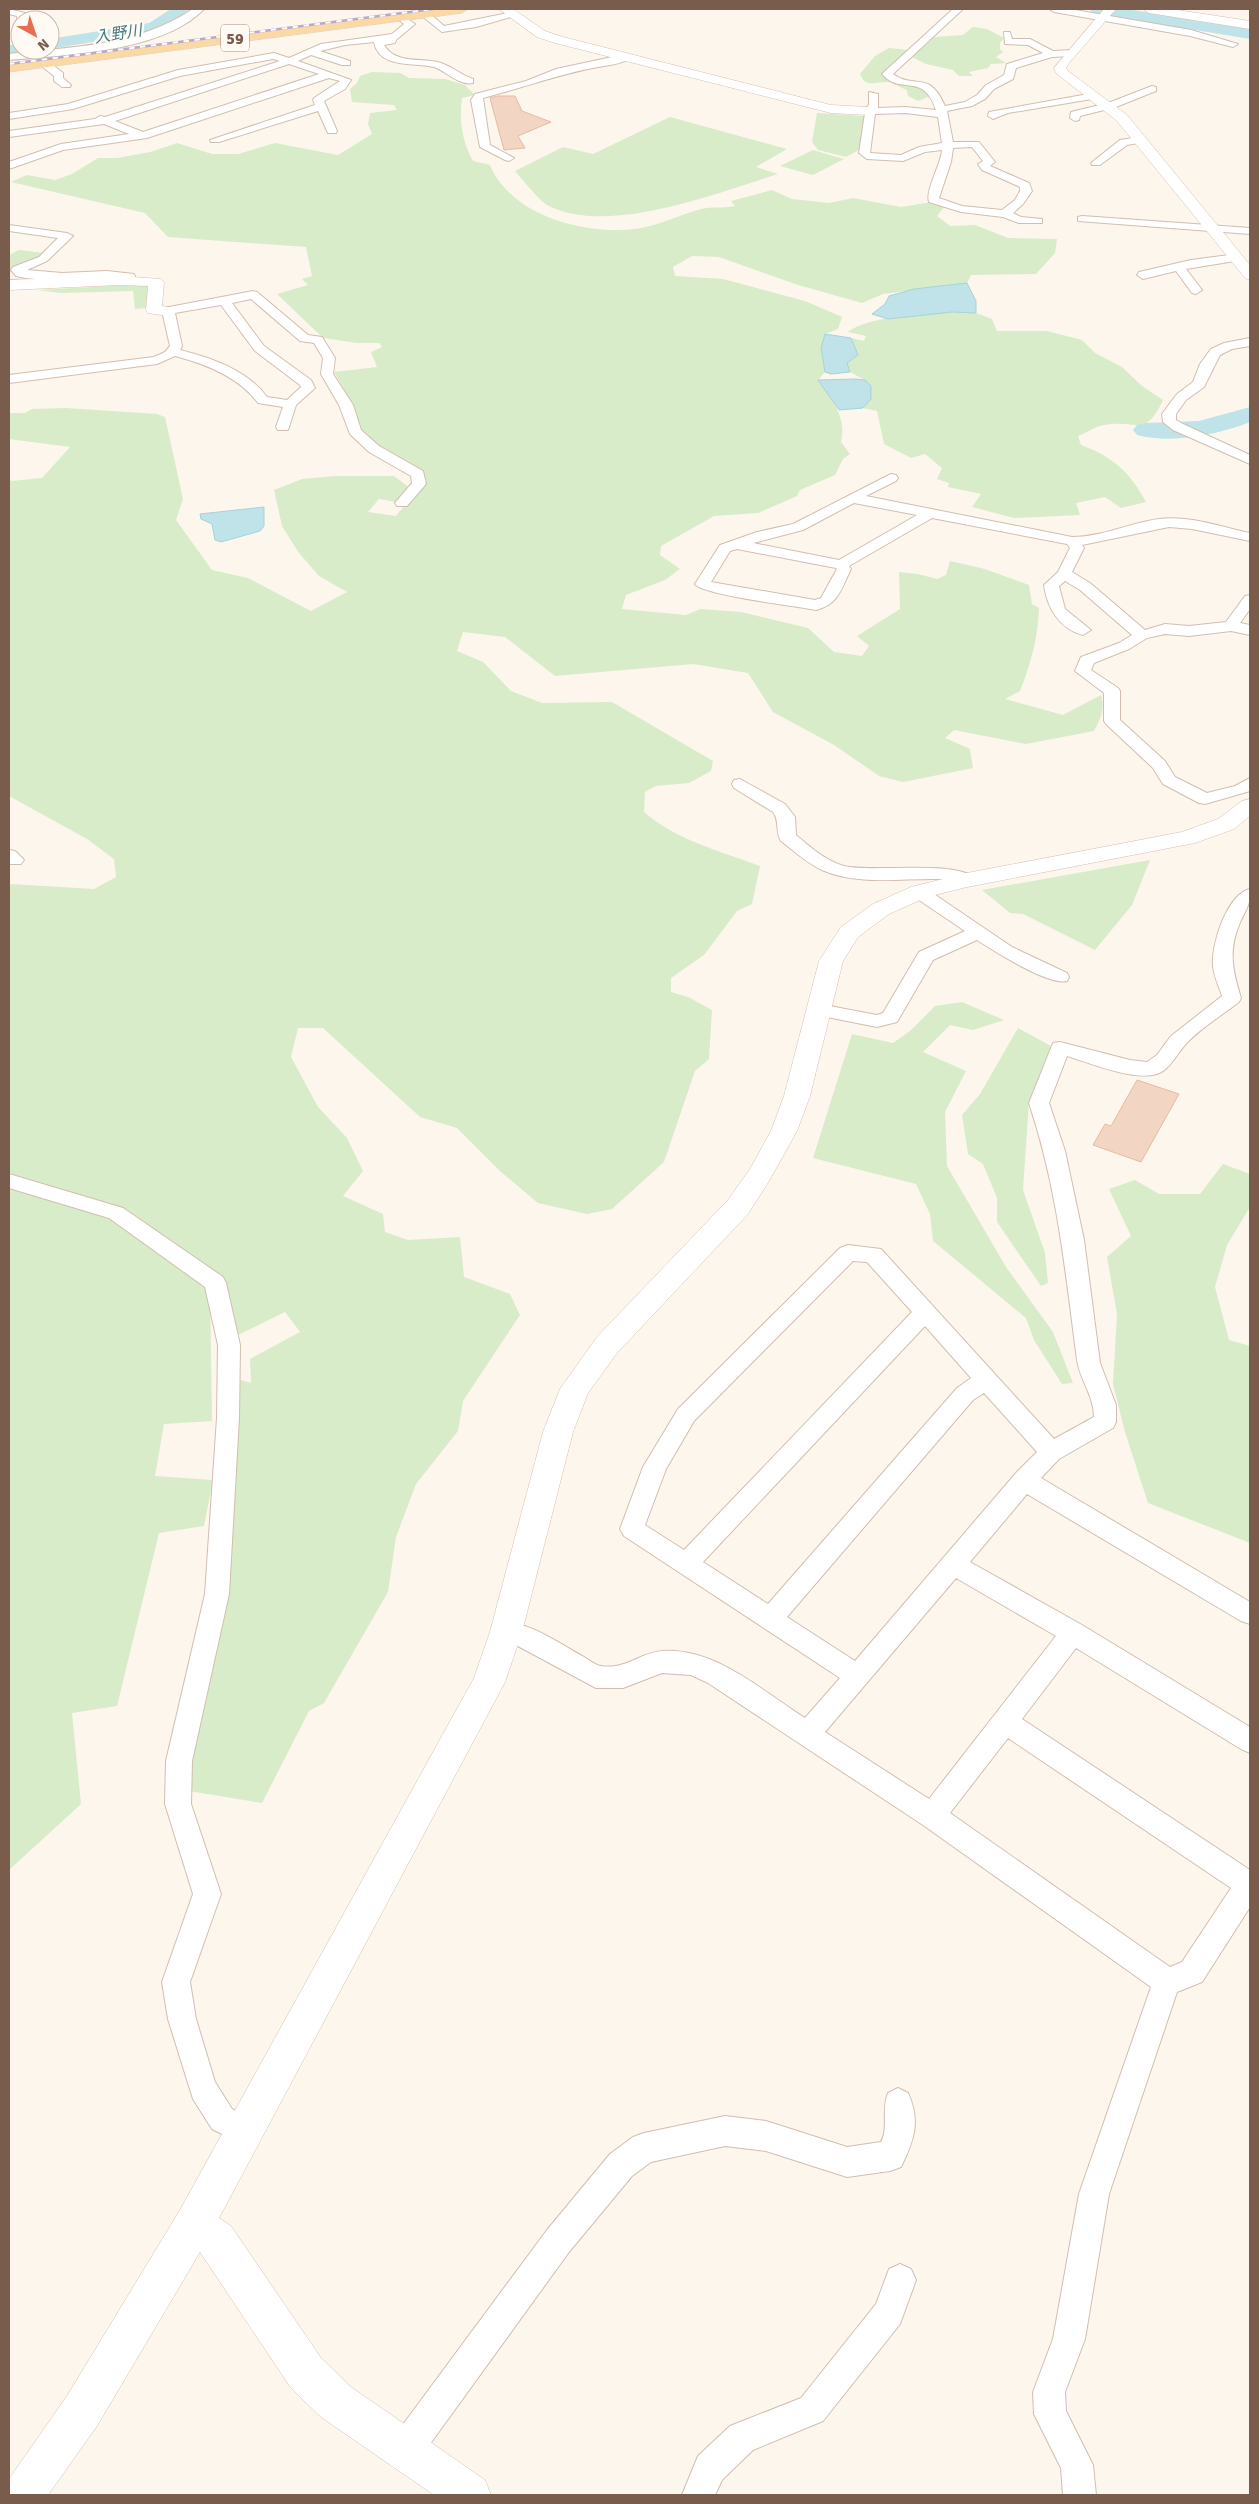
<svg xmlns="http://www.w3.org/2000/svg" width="1259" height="2504" font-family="Signika,'Noto Sans JP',sans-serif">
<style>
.green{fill:#d8ecc9}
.water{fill:#bfe3e8;stroke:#a5d3da}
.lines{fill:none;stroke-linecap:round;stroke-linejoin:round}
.river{fill:#bfe3e8;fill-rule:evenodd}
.building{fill:#f3d5c3;stroke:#e6bba3}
.street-casing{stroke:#d1beb0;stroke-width:2}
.secondary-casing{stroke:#d6c0b0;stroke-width:1}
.primary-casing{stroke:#dad1cd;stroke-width:1}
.street{fill:#fff;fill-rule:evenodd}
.secondary{fill:#fff;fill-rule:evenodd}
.primary{fill:#fbd9a5;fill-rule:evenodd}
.rail-casing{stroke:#b9a8c9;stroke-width:2.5}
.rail{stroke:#fffaf3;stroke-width:2;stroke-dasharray:5.5;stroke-linecap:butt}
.labels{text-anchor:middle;stroke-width:5;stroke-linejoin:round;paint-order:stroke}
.far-water-label{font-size:16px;font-style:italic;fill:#437c86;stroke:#fffaf3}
.shield{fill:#fffaf3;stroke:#a28b7f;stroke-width:1}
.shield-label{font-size:16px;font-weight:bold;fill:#7a5c4d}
</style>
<rect width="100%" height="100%" fill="#fdf6ec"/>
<g class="green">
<polygon points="973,27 987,29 1004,38 1000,43 1000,49 1003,52 996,57 1006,63 991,64 988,68 969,72 973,76 959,76 953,70 926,64 912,57 935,37 963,35"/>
<path d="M 889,48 L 909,50 L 884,73 L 924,89 L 928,97 L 918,101 L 908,96 L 907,90 C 900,88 895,83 888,82 C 875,81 866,89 860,74 L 875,56 Z"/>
<path d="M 372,72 L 400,73 L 409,78 L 445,79 L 465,85 L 475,95 L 462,98 C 459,121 462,141 473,161 L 490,165 C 511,216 585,235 635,229 C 658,226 679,215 701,209 C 712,206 723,209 735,206 L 731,201 L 772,190 L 792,199 L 829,203 L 853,198 L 901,207 L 932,202 L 945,206 L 937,216 L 950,226 L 975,225 L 1008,238 L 1057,239 L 1055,253 L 1036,274 L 971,275 L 967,283 L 883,294 L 862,303 L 798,285 L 719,257 L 692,256 L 673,267 L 675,276 L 723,279 L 805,301 L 842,317 L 838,329 L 825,334 L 825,372 L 818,380 C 832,400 847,417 841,442 L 850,454 L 843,459 L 835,475 L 800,490 L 797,496 L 788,500 L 758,513 L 714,516 L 661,546 L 660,555 L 680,569 L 665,580 L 626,595 L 622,609 L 686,615 L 701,609 L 741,612 L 808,628 L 834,652 L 862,656 L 869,646 L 857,636 L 900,609 L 899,572 L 918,574 L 937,579 L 946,575 L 950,561 L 985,569 L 1029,585 L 1032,604 L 1039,608 C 1038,638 1031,663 1020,691 L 1005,699 L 1063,715 L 1101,695 C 1105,709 1101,718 1094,731 L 1026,744 L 954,730 L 945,738 L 970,749 L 973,768 L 903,782 L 879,776 L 834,745 L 773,712 L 748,673 L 693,664 L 555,676 L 505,637 L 463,632 L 457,651 L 483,662 L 511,691 L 542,703 L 612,702 L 713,761 L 711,771 L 689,783 L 656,786 L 645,792 L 644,812 C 676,840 720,851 760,866 L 752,904 L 737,911 L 704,955 L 671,978 L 671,992 L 688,997 L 712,1010 L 709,1059 L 695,1071 L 664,1162 L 612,1209 L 587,1214 L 538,1203 L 501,1172 L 457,1128 L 420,1117 L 323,1028 L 298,1028 L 291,1057 L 318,1107 L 347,1138 L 363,1171 L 343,1196 L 383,1214 L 385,1232 L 408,1240 L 460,1237 L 464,1277 L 510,1294 L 520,1315 L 463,1401 L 458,1431 L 416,1484 L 396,1537 L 388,1592 L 324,1703 L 309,1711 L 262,1803 L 189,1791 L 190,1751 L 238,1379 L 251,1383 L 250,1359 L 300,1332 L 285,1312 L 234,1337 L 223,1280 L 121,1208 L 9,1173 L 9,887 L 11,884 L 94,889 L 116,877 L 114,859 L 87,839 L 9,796 L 9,479 L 12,481 L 42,478 L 70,447 L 9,439 L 9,413 L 25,413 L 32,409 L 66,408 L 157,414 L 165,417 L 183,499 L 176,520 L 212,570 L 248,578 L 311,611 L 347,592 L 319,576 L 299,553 L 282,526 L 274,490 L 302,479 L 336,476 L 394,476 L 410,488 L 396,502 L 379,499 L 368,512 L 396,516 L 422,484 L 361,432 L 351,402 L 334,372 L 377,367 L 371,352 L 382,347 L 379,343 L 357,343 L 323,338 L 277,294 L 308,285 L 302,279 L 312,276 L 306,247 L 168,237 L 145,213 L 11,182 L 27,175 L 55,180 L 72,174 L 98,158 L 117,158 L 150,152 L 177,143 L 212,154 L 238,154 L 275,143 L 338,155 L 372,134 L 368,124 L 370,113 L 397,110 L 394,105 L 352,102 L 350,89 L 357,83 L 360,76 Z"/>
<polygon points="817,113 864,116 859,150 846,157 818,150 812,142"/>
<path d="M 670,117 L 787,149 L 756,167 L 778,174 C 717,193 609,236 549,206 C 539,201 523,180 515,171 L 563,147 L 593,154 Z"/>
<polygon points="813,150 844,159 813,175 780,166"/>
<polygon points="19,250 45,253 39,259 9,273 9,255"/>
<polygon points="145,284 151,291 147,308 135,309 133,291 61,293 37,290"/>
<path d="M 952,312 L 976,313 L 992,319 L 997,331 L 1047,331 L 1082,340 L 1095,353 L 1122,367 L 1142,386 L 1163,400 C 1145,439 1136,419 1104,425 C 1096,426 1086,433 1078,436 L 1081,445 C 1112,456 1131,473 1146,502 L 1121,508 L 1105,497 L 1076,503 L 1080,515 L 1014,518 L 972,507 L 981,494 L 948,487 L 949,483 L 937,479 L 942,468 L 925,454 L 911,458 L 884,444 L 877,411 L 863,408 L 871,399 L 871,386 L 865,380 L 850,372 L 847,363 L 858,355 L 851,338 L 864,341 L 866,336 L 848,332 C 867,316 926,314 952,312 Z"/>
<polygon points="1150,860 1132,905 1095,950 1023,914 1010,913 982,890"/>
<polygon points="962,1002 1004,1020 973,1030 950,1025 923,1052 966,1071 945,1112 947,1166 1006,1267 1053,1332 1073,1383 1062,1384 1034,1340 1026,1318 933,1241 930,1214 916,1184 813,1158 852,1034 893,1043 910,1031 935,1006"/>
<polygon points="1018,1028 1051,1046 1029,1102 1023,1190 1045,1253 1048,1283 1041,1286 997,1222 997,1198 983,1164 968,1154 962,1115 980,1094"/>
<polygon points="1223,1164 1250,1174 1250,1207 1227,1245 1215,1287 1229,1340 1250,1346 1250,1543 1148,1503 1125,1432 1113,1384 1117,1314 1107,1257 1131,1236 1109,1189 1135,1180 1159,1194 1200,1194"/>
<polygon points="9,1184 113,1217 210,1285 212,1421 164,1424 155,1476 213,1480 204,1526 159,1533 117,1706 72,1713 81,1804 9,1870"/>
</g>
<g class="water">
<polygon points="967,283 976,301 976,313 952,312 888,319 872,314 885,304 889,296 914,289"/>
<polygon points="825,334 851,338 858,355 847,363 850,372 831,374 825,372 821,348"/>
<polygon points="856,379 865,380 871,386 871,399 863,408 839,410 818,380"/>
<polygon points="264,507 264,526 260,531 221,542 215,540 212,524 201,519 200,514"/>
</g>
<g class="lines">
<g class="river">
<polygon points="171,9 190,9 160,31 50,49 50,39 149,23"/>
<polygon points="1090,9 1127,9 1250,29 1250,39 1098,14 1092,13"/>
<polygon points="20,44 20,50 28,50 26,53 9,55 9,45"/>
<path d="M 1250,407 L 1250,422 C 1218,435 1171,444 1137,435 L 1133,430 L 1137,425 L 1145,423 L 1199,421 Z"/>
</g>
</g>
<g class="building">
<polygon points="498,96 515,96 522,111 551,122 518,136 525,148 504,150 490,98"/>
<polygon points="1137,1080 1179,1094 1141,1162 1093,1145 1105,1124 1111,1126"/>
</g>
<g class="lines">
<g class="street-casing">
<g id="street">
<polygon points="9,9 25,13 26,20 18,22 17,16 9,14"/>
<path d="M 193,9 L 204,9 C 163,52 65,55 9,60 L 9,54 C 75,46 135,47 193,9 Z"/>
<path d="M 953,9 L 963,9 L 893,74 C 915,90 929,69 945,106 L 965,102 L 977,95 L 986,85 L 1004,75 L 1007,64 L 1043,53 L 1028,45 L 1005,44 L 1004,32 L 1010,32 L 1012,39 L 1030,39 L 1053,51 L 1072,50 L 1077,53 L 1072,56 L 1052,57 L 1016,68 L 1013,79 L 994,89 L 985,99 L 972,106 L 947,111 L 953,142 L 979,142 L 995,162 L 990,166 L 1029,183 L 1032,191 L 1023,204 L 1013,213 L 1021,217 L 1042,219 L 1042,223 L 1019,223 L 1003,217 L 961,212 L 929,202 C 925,191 941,164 942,150 L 925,152 L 903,161 L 867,159 L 859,153 L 865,113 L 863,111 L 869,105 L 869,92 L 878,94 L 878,108 L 905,107 L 936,110 C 923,71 901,96 882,74 ZM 905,113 L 938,117 L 942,143 L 919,147 L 901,155 L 870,153 L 875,114 ZM 972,147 L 983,161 L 978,164 L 982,170 L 1020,187 L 1020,191 L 1015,200 L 1002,210 L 962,206 L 939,198 L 951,162 L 953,148 Z"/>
<polygon points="1049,9 1069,9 1191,30 1238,44 1233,47 1190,36 1054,12"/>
<polygon points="422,12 428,12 444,26 513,12 518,15 476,27 442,32 422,16"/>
<path d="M 400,14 L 415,24 L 396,40 L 395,43 L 384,45 C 396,65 422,57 441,63 C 452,67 462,75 473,79 L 473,83 C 459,86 446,71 434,67 C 413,62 379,69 374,42 L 345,45 L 320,51 L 350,61 L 350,65 L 342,65 L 311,55 L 298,61 L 351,80 L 345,89 L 324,101 L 337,131 L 336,133 L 328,133 L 318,111 L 219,142 L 211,142 L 210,140 L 315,105 L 313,100 L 314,98 L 340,81 L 329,78 L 147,138 L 63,150 L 9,169 L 9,162 L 61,144 L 129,134 L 104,124 L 9,137 L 9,131 L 95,119 L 100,116 L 105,117 L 280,61 L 273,59 L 180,76 L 73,109 L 9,119 L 9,113 L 68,104 L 178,70 L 274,53 L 289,58 L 321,44 L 392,34 L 404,24 L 395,17 ZM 289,64 L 319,74 L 143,132 L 115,121 Z"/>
<polygon points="20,23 20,49 15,46 13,36 15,26"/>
<path d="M 626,54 L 631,57 C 623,64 609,65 598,67 C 559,74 522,88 483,98 L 490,145 L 514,158 L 509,161 L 505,160 L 480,147 L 471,100 L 475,94 L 526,81 L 556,69 Z"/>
<polygon points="40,61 48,61 63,73 63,78 71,85 70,87 62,87 54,81 54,76 40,65"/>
<polygon points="1152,86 1156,87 1156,91 1116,107 1080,116 1079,120 1075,121 1070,118 1071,112 1108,103"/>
<polygon points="1094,93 1098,94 1098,98 1008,113 993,119 988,116 989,112"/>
<polygon points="1139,137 1144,140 1143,142 1127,145 1100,165 1092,165 1091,163 1120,140"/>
<polygon points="1082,216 1250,228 1250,234 1078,221 1078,217"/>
<path d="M 9,225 L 67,233 L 73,236 L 47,261 L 27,270 L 62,273 L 107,271 L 134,274 L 136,279 L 130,283 C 94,274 53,285 16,276 L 11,270 L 13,267 L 39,257 L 58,238 L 9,231 Z"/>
<polygon points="1237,254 1243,258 1241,260 1186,269 1202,290 1196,294 1192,293 1176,271 1143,279 1137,275 1139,272 1191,260"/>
<path d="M 253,291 L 257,292 L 308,335 L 322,337 L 335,358 L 333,374 L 353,405 L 361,430 L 379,446 L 423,471 L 426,484 L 407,506 L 397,506 L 395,503 L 412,483 L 411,476 L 369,452 L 350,434 L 339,405 L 321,374 L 323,358 L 314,343 L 300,341 L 251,299 L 232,303 L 264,346 L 311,380 L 315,388 L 296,405 L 288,430 L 278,430 L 276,427 L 283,407 L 258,403 C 239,377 206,364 175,356 L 157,364 L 9,383 L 9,375 L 154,357 L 165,352 L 170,346 L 162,311 L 164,308 ZM 221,305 L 255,351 L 300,385 L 301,387 L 287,400 L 267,397 C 247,370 212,358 180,350 L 182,346 L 175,313 Z"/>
<polygon points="1250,338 1250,346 1232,349 1220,355 1204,387 1186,400 1176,414 1176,420 1183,424 1250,455 1250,464 1173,430 1163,422 1162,414 1177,394 1193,382 1200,364 1211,349 1224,343"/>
<path d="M 891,474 L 896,475 L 898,478 L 896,481 L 866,496 L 1072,537 C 1102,537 1129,523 1159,519 C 1189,515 1221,527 1250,533 L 1250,541 L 1192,529 L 1169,527 L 1082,545 L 1084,548 L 1072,572 L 1090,583 L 1145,630 L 1165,624 L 1189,626 L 1226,622 L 1245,596 L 1250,595 L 1250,609 L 1240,623 L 1250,625 L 1250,635 L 1231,631 L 1189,636 L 1165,634 L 1147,638 L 1129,649 L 1094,663 L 1091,670 L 1118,688 L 1120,691 L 1120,720 L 1165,761 L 1175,777 L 1207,793 L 1235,786 L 1250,778 L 1250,791 L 1205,804 L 1199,803 L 1163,784 L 1153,768 L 1106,724 L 1104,721 L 1104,693 L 1075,671 L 1081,657 L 1119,643 L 1132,635 L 1080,590 L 1065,581 L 1059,586 L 1065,609 L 1091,630 L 1083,635 C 1059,629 1047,607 1044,585 L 1058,572 L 1070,548 L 1067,544 L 932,518 L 849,566 L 851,569 C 841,589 839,604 816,610 C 797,606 702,595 695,584 L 720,545 L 757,532 L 793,524 ZM 854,503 L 917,515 L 839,560 L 753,543 L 803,530 ZM 737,549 L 836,568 L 837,569 L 821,598 L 815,600 L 711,582 L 730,551 Z"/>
<path d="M 740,779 L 785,804 L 795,817 L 796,835 C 810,847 826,861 844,866 C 873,873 961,859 976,880 L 973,884 C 962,887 952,879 940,879 C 902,878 858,886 822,870 C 807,863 794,851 781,841 C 775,832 780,821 773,812 L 734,788 L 732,784 L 734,780 Z"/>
<polygon points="9,850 15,851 24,860 21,864 9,864"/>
<path d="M 919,887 L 925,888 L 1012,947 L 1067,973 L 1069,977 L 1067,981 C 1049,986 994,951 977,940 L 933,960 L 897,1022 L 877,1027 L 812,1014 L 810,1010 L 812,1006 L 819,1004 L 877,1015 L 883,1013 L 919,952 L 965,931 L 913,896 L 910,892 L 913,888 Z"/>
<path d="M 1250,889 C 1251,906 1245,910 1239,925 C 1228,952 1233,972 1241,998 L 1239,1002 C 1221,1016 1199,1029 1185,1045 C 1175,1056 1169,1073 1152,1075 C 1128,1079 1090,1063 1067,1056 L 1049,1103 L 1065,1151 L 1084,1240 L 1100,1363 L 1116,1405 L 1116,1422 L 1113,1428 L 1059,1459 L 1041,1478 L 1250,1602 L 1250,1624 L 1241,1621 L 1027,1494 L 970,1562 L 1082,1625 L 1250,1727 L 1250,1753 L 1241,1749 L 1076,1648 L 1022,1719 L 1250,1870 L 1250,1907 L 1202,1982 L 1177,1992 L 1109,2194 L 1085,2339 L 1065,2392 L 1066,2411 L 1093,2465 L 1096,2495 L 1063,2495 L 1061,2468 L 1034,2414 L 1033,2392 L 1053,2339 L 1079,2194 L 1151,1987 L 923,1825 L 708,1683 L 691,1675 L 662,1673 L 623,1688 L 596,1688 L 516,1645 L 497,1640 L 494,1632 L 497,1624 C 522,1616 562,1645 584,1657 C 589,1660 595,1665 601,1666 C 626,1670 641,1652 663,1651 C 716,1648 762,1691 805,1718 L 840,1678 L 624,1536 L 620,1529 L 643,1467 L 678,1409 L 840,1248 L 848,1245 L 881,1249 L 1054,1439 L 1094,1417 C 1094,1396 1080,1380 1077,1360 C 1065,1270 1058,1190 1029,1103 L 1053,1043 L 1060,1042 L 1130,1060 L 1147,1062 L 1157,1055 L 1171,1036 L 1222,996 C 1219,986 1214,977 1213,966 C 1211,945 1227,894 1250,889 ZM 853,1261 L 867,1262 L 912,1312 L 684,1550 L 645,1525 L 666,1469 L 694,1421 ZM 925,1326 L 971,1378 L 957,1388 L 768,1604 L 703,1562 ZM 984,1393 L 1037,1452 L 1016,1473 L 855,1661 L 787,1617 L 973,1400 ZM 956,1578 L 1056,1636 L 929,1799 L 825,1732 ZM 1008,1738 L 1231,1888 L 1182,1962 L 1170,1967 L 950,1813 Z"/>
<polygon points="9,1174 123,1208 223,1277 226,1283 240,1345 239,1418 229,1594 192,1761 191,1804 221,1894 190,1982 196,2019 215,2082 232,2109 256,2121 261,2131 256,2141 246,2146 212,2129 193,2099 168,2019 162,1982 193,1894 165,1804 166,1761 205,1594 217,1418 218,1345 205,1287 109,1218 9,1188"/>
<path d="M 898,2088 L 908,2093 C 921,2122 914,2140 901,2167 L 890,2171 L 847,2177 L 766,2151 L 725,2146 L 651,2162 L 632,2176 L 569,2252 L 417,2462 L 405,2466 L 393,2462 L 389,2450 L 393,2438 L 547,2230 L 610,2154 L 633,2137 L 644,2133 L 725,2116 L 766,2121 L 847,2147 L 881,2142 C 889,2127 881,2109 888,2093 Z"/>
<polygon points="900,2264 911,2269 916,2280 900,2324 823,2421 753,2450 722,2480 715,2495 682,2495 698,2456 730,2426 801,2398 876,2304 889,2269"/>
</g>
</g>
<g class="secondary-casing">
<g id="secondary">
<polygon points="499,9 513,9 545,31 563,37 831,105 868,107 875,111 868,115 831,113 555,43 537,37"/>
<polygon points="1104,9 1116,9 1069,63 1066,68 1068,71 1127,115 1250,265 1250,280 1245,278 1117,121 1056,73 1054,68"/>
<polygon points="1143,9 1171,9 1250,21 1250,29 1149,13"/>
<polygon points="119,276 161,279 164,282 162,306 174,308 176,311 168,316 148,313 146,310 148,286 119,285 9,290 9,280"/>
<polygon points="1250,799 1250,816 1234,829 1195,843 967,887 927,897 889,914 858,937 843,961 810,1096 797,1131 769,1181 748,1214 617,1353 588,1393 573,1432 522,1632 505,1682 219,2218 231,2226 321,2358 351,2387 485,2480 491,2495 434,2495 321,2417 291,2388 200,2252 97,2426 48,2495 9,2495 9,2479 67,2396 180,2210 474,1678 490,1632 543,1432 560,1389 597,1337 728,1200 750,1169 771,1131 784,1096 819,961 841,927 873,904 911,887 967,873 1182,832 1218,819 1242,801"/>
</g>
</g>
<g class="primary-casing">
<polygon id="primary" points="436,9 468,9 462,13 9,72 9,64"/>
</g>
<use href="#street" class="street"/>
<use href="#secondary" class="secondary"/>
<use href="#primary" class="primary"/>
<g class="rail-casing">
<polyline id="rail" points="9,64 433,9"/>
</g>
<use href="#rail" class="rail"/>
</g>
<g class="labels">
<g class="far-water-label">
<text transform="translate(118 33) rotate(-9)" y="6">入野川</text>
</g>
<rect class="shield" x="221" y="24.5" width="28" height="27" rx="4"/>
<g class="shield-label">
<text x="235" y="44">59</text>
</g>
</g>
<rect width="1259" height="2504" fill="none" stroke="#7a5c4d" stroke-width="20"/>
<g transform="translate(35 35) rotate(140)"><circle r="24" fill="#fffaf3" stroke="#cabbb1"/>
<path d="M0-4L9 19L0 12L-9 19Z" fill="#e76f51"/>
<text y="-8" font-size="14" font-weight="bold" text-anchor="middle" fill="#7a5c4d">N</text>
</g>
</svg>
